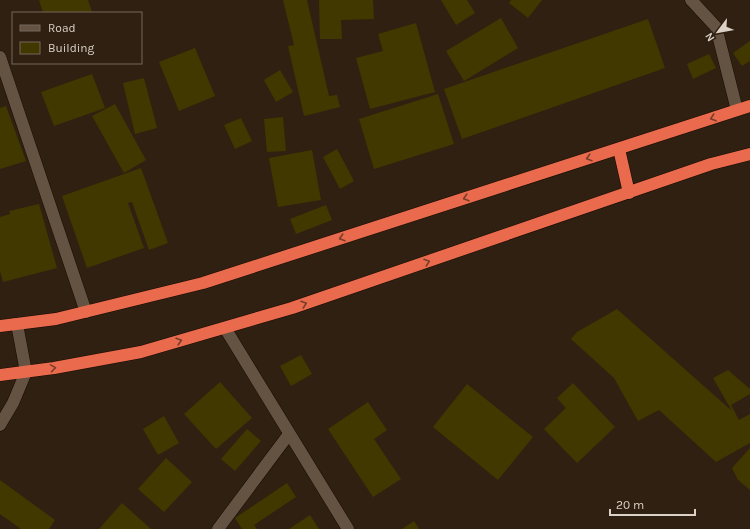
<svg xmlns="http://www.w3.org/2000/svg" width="750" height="529" font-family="Karla,sans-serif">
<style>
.building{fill:#413800}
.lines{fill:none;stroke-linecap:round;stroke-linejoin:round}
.lane-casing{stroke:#170a00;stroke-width:13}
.street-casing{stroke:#170a00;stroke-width:13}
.highway-casing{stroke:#170a00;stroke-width:13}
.lane{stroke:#645342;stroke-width:12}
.street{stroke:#645342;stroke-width:12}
.highway{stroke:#e96a4d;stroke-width:12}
.oneway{stroke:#793e29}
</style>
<rect width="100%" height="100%" fill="#2f2011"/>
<g class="building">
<polygon points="39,0 88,0 92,12 43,13"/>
<polygon points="283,0 307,0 329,96 337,95 340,107 304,116 288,46 294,45"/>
<polygon points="319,0 373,0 374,19 341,20 342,39 320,39"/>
<polygon points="441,0 467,0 475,13 456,25"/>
<polygon points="511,0 542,0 528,18 509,3"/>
<polygon points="501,18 518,48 464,81 446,51"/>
<polygon points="648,19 665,68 462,139 444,89"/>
<polygon points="416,23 435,92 370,109 356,58 383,51 378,34"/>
<polygon points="750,41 750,61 742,66 733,53"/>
<polygon points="195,48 215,96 179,111 159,62"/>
<polygon points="709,54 716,68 693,79 687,64"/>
<polygon points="280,70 293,92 276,102 264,80"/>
<polygon points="92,74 105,108 54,126 41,92"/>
<polygon points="144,78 157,128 135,134 123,83"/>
<polygon points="438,94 454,144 374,169 359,119"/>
<polygon points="115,104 146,160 124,173 92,116"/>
<polygon points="6,106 26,161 0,169 0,108"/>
<polygon points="283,117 286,151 267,152 264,119"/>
<polygon points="241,118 252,141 235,149 224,125"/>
<polygon points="337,149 354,181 340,189 323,157"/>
<polygon points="312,150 321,200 278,207 269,158"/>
<polygon points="141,168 168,243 149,250 132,202 128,203 144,248 87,268 62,196"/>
<polygon points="39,204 57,268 3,282 0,271 0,217 10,214 9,211"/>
<polygon points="326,205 332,220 296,234 290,219"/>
<polygon points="617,309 732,411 713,378 728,370 750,389 750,394 731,405 739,420 750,414 750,443 716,462 659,410 638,421 614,378 571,339 577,332"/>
<polygon points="301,355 312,374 291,386 280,366"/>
<polygon points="220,382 252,418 216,449 184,414"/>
<polygon points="573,383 615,427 577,463 544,429 566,408 557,398"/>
<polygon points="467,384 533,437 498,480 433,427"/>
<polygon points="368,402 387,430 374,439 401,479 373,497 328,429"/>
<polygon points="164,416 179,443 158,455 143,429"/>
<polygon points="247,429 261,441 235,471 221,459"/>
<polygon points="750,448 750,490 738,480 732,468"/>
<polygon points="166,458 192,482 164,512 138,489"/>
<polygon points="0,480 55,520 49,529 21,529 0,514"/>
<polygon points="287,483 296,497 254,525 257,529 242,529 235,518"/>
<polygon points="122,503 151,529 99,529"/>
<polygon points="310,515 319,529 289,529"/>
<polygon points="414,521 419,529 402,529"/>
</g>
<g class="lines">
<g class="lane-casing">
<polyline id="lane" points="691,0 716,27 737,110"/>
</g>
<g class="street-casing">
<g id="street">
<polyline points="0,57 86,312"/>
<polyline points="225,328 348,529"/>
<polyline points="0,425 13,403 26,372 17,324"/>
<polyline points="218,529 289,434"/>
</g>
</g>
<g class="highway-casing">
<g id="highway">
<polyline points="619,149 629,193"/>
<polyline points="0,326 56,319 203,283 750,106"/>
<polyline points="0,375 54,368 141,352 292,308 711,164 750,154"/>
</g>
</g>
<use href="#lane" class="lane"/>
<use href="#street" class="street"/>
<use href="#highway" class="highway"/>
</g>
<defs><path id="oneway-chevron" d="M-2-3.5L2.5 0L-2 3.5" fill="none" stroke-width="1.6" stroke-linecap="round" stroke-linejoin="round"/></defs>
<g class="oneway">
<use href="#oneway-chevron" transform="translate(713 118) rotate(161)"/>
<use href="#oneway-chevron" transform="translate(589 158) rotate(162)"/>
<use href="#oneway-chevron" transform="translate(466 198) rotate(162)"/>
<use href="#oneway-chevron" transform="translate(342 238) rotate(162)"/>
<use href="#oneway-chevron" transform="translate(427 262) rotate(-19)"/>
<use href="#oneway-chevron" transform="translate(304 304) rotate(-19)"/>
<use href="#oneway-chevron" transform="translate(179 341) rotate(-16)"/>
<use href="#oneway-chevron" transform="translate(53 368) rotate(-9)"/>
</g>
<rect x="12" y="12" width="130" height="52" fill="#2f2011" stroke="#74675a"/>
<rect x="20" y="25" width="20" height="6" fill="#645342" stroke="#74675a"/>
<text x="48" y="32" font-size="12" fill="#dbd1c7">Road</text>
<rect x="20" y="42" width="20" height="12" fill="#413800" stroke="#74675a"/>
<text x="48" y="52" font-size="12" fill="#dbd1c7">Building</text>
<g transform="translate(718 32) rotate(238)" stroke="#2f2011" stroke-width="3" paint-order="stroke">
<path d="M0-3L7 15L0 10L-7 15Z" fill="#dbd1c7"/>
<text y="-6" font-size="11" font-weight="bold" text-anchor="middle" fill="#dbd1c7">N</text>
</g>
<path d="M610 509v6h85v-6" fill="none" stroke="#dbd1c7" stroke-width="2"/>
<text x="616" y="509" font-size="12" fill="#dbd1c7" stroke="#2f2011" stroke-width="3" paint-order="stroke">20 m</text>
</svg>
